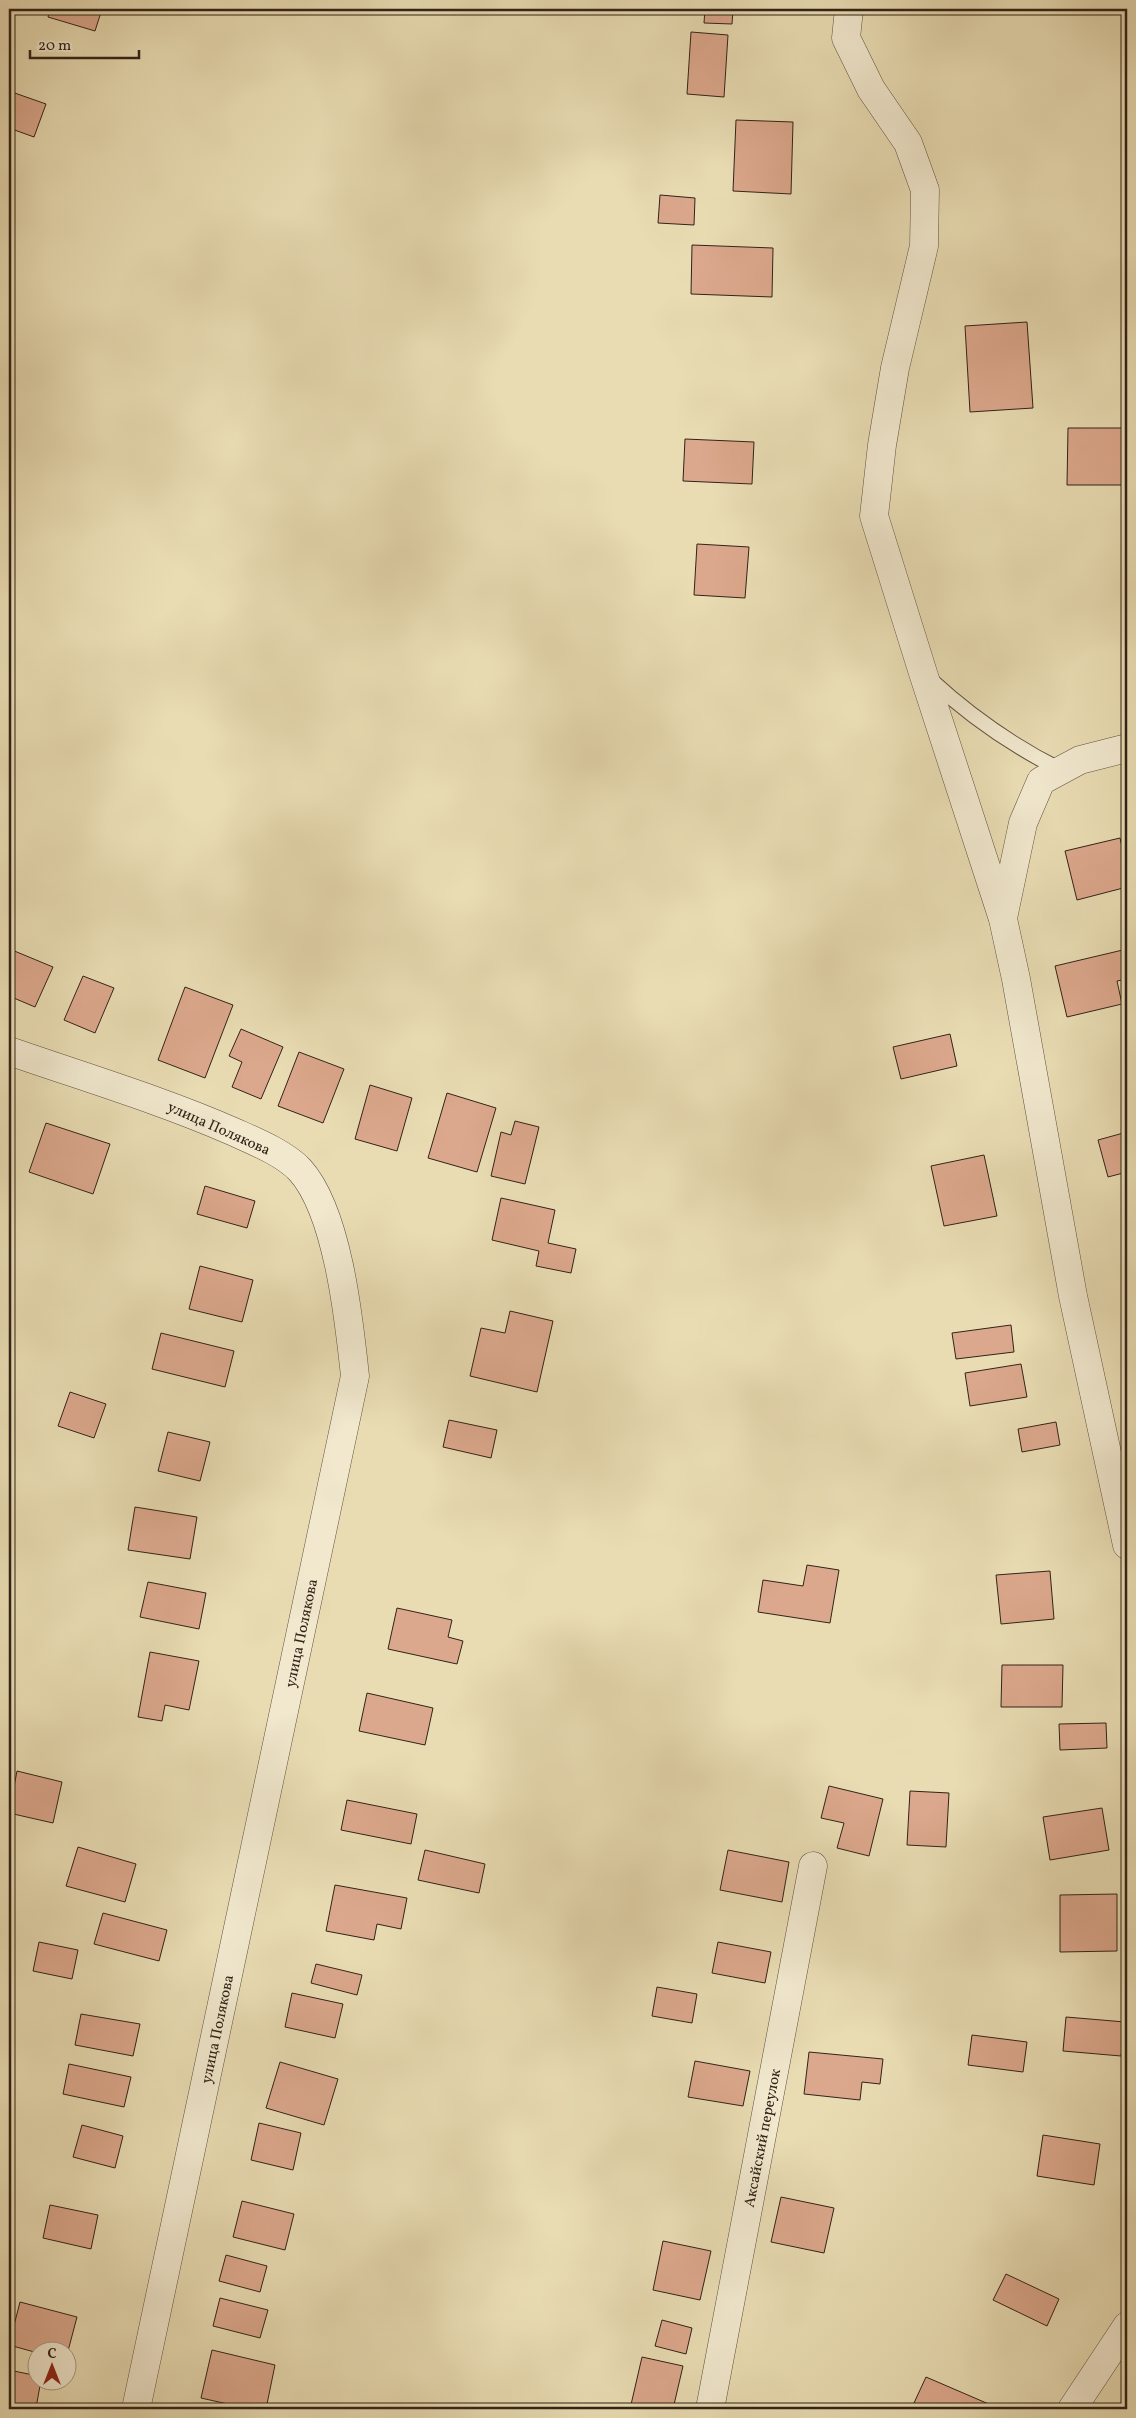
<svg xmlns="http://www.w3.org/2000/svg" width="1136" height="2418" font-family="Vollkorn,serif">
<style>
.building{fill:#dca88d;stroke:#312317}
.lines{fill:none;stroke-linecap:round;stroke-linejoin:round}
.service-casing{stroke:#5f513e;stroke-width:16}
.minor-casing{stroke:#5f513e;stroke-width:29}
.service{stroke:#f1e8ce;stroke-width:14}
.minor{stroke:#f1e8ce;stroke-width:28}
.labels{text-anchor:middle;stroke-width:4.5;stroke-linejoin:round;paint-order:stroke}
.street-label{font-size:15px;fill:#312317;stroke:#f1e8ce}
</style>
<rect width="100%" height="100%" fill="#e9dcb3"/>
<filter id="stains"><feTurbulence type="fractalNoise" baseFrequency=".004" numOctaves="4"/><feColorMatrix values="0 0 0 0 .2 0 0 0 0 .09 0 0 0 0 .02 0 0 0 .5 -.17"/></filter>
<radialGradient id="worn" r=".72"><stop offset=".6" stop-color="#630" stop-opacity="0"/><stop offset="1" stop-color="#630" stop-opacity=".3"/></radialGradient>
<g class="building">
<polygon points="50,9 102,9 95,31 48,17"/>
<polygon points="705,9 794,9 794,14 733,10 732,24 704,23"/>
<polygon points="691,32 728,35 724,97 687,94"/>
<polygon points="9,91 46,104 34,137 9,128"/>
<polygon points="736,120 793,122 791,194 733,191"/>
<polygon points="660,195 695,198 694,225 658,223"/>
<polygon points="692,245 773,248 772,297 691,294"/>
<polygon points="1027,322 1033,408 970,412 965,326"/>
<polygon points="1068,428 1127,428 1127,485 1067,485"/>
<polygon points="685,439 754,442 752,484 683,481"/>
<polygon points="697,544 749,547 745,598 694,595"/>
<polygon points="1120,838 1127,868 1127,887 1077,900 1065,851"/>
<polygon points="1127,949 1127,979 1117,981 1122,1004 1067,1017 1055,966"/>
<polygon points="12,950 53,967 35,1007 9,996 9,958"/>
<polygon points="83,976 114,988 95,1033 64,1020"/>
<polygon points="185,987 233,1005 205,1078 158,1060"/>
<polygon points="241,1029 283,1047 261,1099 232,1087 242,1062 229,1056"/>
<polygon points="950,1034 957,1066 901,1079 893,1047"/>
<polygon points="299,1052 344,1069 323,1123 278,1106"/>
<polygon points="370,1085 412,1098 397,1151 355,1139"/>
<polygon points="447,1093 496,1108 477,1172 428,1158"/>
<polygon points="515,1121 539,1127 525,1184 491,1176 501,1132 511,1135"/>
<polygon points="46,1123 110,1144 93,1194 29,1172"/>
<polygon points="1127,1132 1127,1172 1108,1177 1098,1140"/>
<polygon points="984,1155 997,1216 944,1226 931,1166"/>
<polygon points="205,1186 255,1201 247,1228 197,1214"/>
<polygon points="501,1198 555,1210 548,1243 576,1249 571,1273 536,1266 539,1251 492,1240"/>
<polygon points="200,1266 253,1280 242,1322 189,1309"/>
<polygon points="1127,1276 1127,1294 1122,1277"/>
<polygon points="510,1311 553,1321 537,1392 470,1376 481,1328 505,1333"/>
<polygon points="1011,1325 1014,1352 956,1359 952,1333"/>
<polygon points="161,1333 234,1351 225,1387 152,1369"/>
<polygon points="1021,1364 1027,1397 970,1406 965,1373"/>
<polygon points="70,1392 106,1404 94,1438 58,1426"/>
<polygon points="449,1420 497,1430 491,1458 443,1447"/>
<polygon points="1056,1422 1060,1445 1022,1452 1018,1429"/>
<polygon points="168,1432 210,1442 200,1481 158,1471"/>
<polygon points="135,1507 197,1517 190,1559 128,1550"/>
<polygon points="807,1565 839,1570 830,1623 758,1612 763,1580 803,1586"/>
<polygon points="1050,1571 1054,1619 1001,1624 996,1575"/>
<polygon points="148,1582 206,1593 199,1629 140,1617"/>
<polygon points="397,1608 452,1620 448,1637 463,1641 457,1664 388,1649"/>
<polygon points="150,1652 199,1661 189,1710 165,1705 162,1721 138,1717"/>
<polygon points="1002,1665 1063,1665 1062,1707 1001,1707"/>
<polygon points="367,1693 433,1708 425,1745 359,1731"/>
<polygon points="1106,1723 1107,1748 1060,1750 1059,1724"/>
<polygon points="17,1771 62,1782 53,1823 9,1813"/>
<polygon points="829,1786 883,1799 869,1856 837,1848 844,1823 821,1818"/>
<polygon points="910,1791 949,1793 946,1847 907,1845"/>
<polygon points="347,1800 417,1814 411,1844 341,1830"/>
<polygon points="1102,1808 1109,1850 1050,1860 1043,1817"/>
<polygon points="78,1847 136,1864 125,1902 66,1886"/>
<polygon points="425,1850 485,1864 479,1893 418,1880"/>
<polygon points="728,1850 789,1862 782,1902 720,1890"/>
<polygon points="335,1885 407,1898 401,1929 377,1924 374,1940 326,1931"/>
<polygon points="1117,1894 1117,1951 1060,1952 1060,1895"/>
<polygon points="103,1913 167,1930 159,1961 94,1944"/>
<polygon points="39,1942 78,1950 72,1979 33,1971"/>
<polygon points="718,1942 771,1952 765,1983 712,1973"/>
<polygon points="316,1964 362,1975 357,1995 311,1983"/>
<polygon points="657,1987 697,1994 692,2023 652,2016"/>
<polygon points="292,1993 343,2004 335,2038 285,2027"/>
<polygon points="81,2014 140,2024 133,2056 75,2045"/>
<polygon points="1066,2017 1125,2022 1121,2056 1063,2051"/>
<polygon points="972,2035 1027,2042 1023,2072 968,2065"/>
<polygon points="809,2052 883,2059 880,2084 862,2082 860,2100 804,2094"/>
<polygon points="695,2061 750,2071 743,2106 688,2097"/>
<polygon points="280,2062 338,2079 324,2125 266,2108"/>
<polygon points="69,2064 131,2077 124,2107 63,2094"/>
<polygon points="259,2123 301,2133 293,2170 251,2160"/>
<polygon points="82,2125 123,2136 115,2168 73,2157"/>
<polygon points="1043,2135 1100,2144 1094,2185 1037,2176"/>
<polygon points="781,2197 834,2208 824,2253 771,2242"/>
<polygon points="242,2201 294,2214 285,2250 233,2237"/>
<polygon points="50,2205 98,2215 91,2249 43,2238"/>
<polygon points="663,2241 711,2251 700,2300 653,2290"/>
<polygon points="226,2255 267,2266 260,2292 219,2281"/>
<polygon points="1006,2274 1059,2299 1047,2326 993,2300"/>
<polygon points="220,2298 268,2310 260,2338 213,2326"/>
<polygon points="20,2302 77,2317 68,2351 38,2350 38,2353 9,2345"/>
<polygon points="662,2320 692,2328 686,2354 655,2346"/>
<polygon points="212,2350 275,2365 266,2409 250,2409 201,2398"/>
<polygon points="642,2357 683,2366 673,2409 630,2409"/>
<polygon points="9,2370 38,2376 38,2380 41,2380 36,2408 9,2403"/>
<polygon points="926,2377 998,2408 997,2409 928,2409 914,2403"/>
</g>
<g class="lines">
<g class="service-casing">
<path id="service" d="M 931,680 C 970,716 1013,746 1061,770"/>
</g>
<g class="minor-casing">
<g id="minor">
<polyline points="849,9 846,38 871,89 908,143 925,190 924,246 895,368 882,445 874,516 923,673 1003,919 1016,979 1073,1296 1127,1545"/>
<polyline points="1003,918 1023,823 1041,781 1080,760 1127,748"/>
<path d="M 9,1051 C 84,1077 161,1100 234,1132 C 254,1141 284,1153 300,1170 C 338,1212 349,1320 355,1376 L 136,2409"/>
<polyline points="710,2409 813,1866"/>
<polyline points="1072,2409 1127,2326"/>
</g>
</g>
<use href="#service" class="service"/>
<use href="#minor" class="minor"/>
</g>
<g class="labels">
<g class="street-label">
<text transform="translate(219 1128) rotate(24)" y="5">улица Полякова</text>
<text transform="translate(301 1633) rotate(-78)" y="5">улица Полякова</text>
<text transform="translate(217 2029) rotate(-78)" y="5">улица Полякова</text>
<text transform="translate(762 2138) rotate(-79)" y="5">Аксайский переулок</text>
</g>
</g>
<rect width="1136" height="2418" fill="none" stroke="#e9dcb3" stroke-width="30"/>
<rect x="10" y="10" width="1116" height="2398" fill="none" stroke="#312317" stroke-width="2.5"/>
<rect x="15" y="15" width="1106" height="2388" fill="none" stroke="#312317"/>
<g transform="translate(52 2366)"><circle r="24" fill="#f1e8ce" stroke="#a49985"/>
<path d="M0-4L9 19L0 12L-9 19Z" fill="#8f2418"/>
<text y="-8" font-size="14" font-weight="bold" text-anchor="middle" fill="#312317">С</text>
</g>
<path d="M30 50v8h109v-8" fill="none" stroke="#312317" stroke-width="2.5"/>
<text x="38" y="50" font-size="15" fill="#312317" stroke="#f1e8ce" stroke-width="4" paint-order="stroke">20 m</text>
<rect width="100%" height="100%" filter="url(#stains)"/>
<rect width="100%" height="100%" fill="url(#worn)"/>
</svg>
